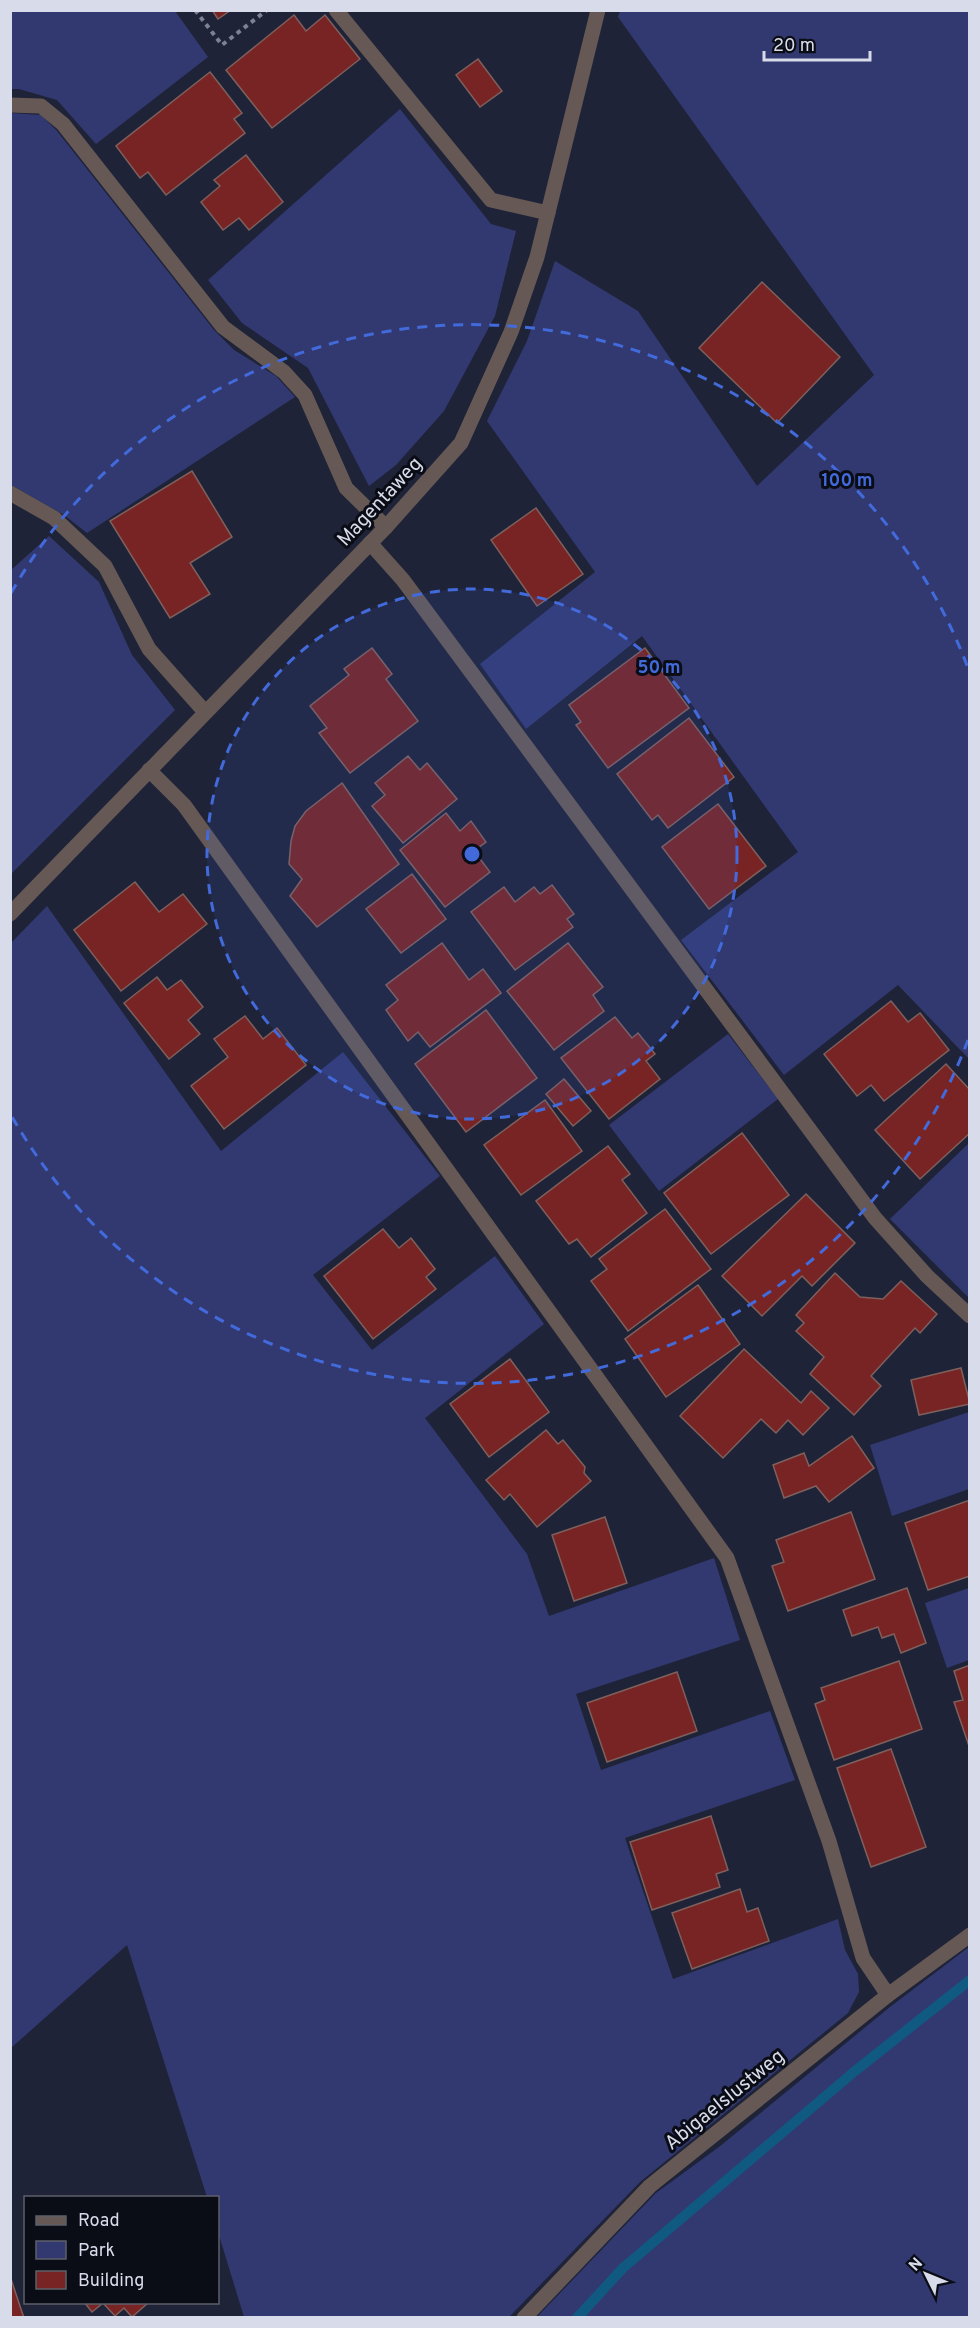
<svg xmlns="http://www.w3.org/2000/svg" width="980" height="2328" font-family="Overpass,sans-serif">
<style>
.green{fill:#323971}
.lines{fill:none;stroke-linecap:round;stroke-linejoin:round}
.stream{stroke:#105a82;stroke-width:10}
.building{fill:#782424;stroke:#7e605d;stroke-width:1.5}
.path{stroke:#7e8193;stroke-width:4;stroke-dasharray:4.5 4.5;stroke-linecap:butt}
.minor{stroke:#665955;stroke-width:15}
.ring{fill:none;stroke:#426adb;stroke-width:3;stroke-dasharray:10 8}
.labels{text-anchor:middle;stroke-width:6;stroke-linejoin:round;paint-order:stroke}
.street-label{font-size:20px;fill:#d8dbe9;stroke:#0b0d16}
.centre{fill:#426adb;stroke:#0b0d16;stroke-width:3}
.ring-label{font-size:18px;text-anchor:middle;font-weight:bold;fill:#426adb;stroke:#0b0d16;stroke-width:6;stroke-linejoin:round;paint-order:stroke}
</style>
<rect width="100%" height="100%" fill="#1f2338"/>
<g class="green">
<polygon points="11,10 175,11 208,57 96,144 57,100 19,89 11,89"/>
<polygon points="620,11 969,11 969,1059 898,985 784,1075 681,940 798,852 642,636 526,729 480,664 595,572 487,421 527,341 555,261 638,311 757,486 874,375 618,17"/>
<polygon points="400,109 491,224 516,231 495,316 444,411 396,465 369,486 308,368 242,323 208,280"/>
<polygon points="10,113 41,115 57,131 214,330 234,350 276,376 295,397 87,533 64,515 11,485"/>
<polygon points="49,536 99,582 132,655 175,710 11,874 11,570"/>
<polygon points="47,906 221,1151 343,1052 440,1176 313,1275 372,1350 495,1256 544,1324 425,1418 527,1554 549,1616 714,1558 740,1640 576,1694 601,1770 770,1711 795,1780 625,1838 673,1979 838,1919 845,1950 858,1974 859,1992 848,2013 640,2182 509,2317 244,2317 218,2232 218,2198 207,2197 127,1945 11,2048 10,944"/>
<polygon points="728,1034 778,1099 659,1191 609,1125"/>
<polygon points="969,1143 969,1298 890,1219"/>
<polygon points="969,1412 969,1489 892,1516 870,1445"/>
<polygon points="969,1588 969,1660 947,1668 925,1603"/>
<polygon points="969,1947 969,2317 537,2317 656,2193 719,2147 890,2007"/>
</g>
<g class="lines">
<polyline class="stream" points="577,2318 623,2268 855,2071 970,1980"/>
</g>
<g class="building">
<polygon points="212,10 231,10 218,19"/>
<polygon points="294,15 306,31 325,15 360,59 272,128 226,70"/>
<polygon points="478,59 502,91 480,107 456,75"/>
<polygon points="210,72 242,113 234,119 245,133 166,195 148,172 140,178 116,146"/>
<polygon points="246,155 283,202 249,230 239,218 223,230 201,202 220,186 214,180"/>
<polygon points="762,282 840,357 777,423 699,348"/>
<polygon points="192,471 232,537 190,563 210,594 170,618 110,521"/>
<polygon points="536,508 583,574 537,606 491,540"/>
<polygon points="372,648 392,674 386,679 418,721 350,773 319,733 327,728 310,706 349,675 344,669"/>
<polygon points="645,648 689,708 608,768 576,725 581,722 569,705"/>
<polygon points="689,718 734,777 668,828 658,815 652,820 617,774"/>
<polygon points="408,756 420,770 427,763 457,799 403,843 372,806 385,795 375,783"/>
<polygon points="342,783 399,864 317,927 290,896 302,879 289,864 291,841 295,826 306,811"/>
<polygon points="718,804 766,866 709,909 662,847"/>
<polygon points="446,813 460,831 471,821 486,842 474,851 490,872 445,907 400,850"/>
<polygon points="412,874 446,919 401,953 366,909"/>
<polygon points="135,882 159,912 183,894 207,924 121,991 74,930"/>
<polygon points="552,885 574,914 567,919 573,927 515,970 471,912 504,887 515,902 534,887 540,894"/>
<polygon points="442,943 469,980 483,969 501,993 430,1047 418,1032 408,1041 386,1010 398,1000 386,985"/>
<polygon points="568,943 603,987 593,995 604,1011 554,1050 507,991"/>
<polygon points="157,977 167,990 181,980 203,1007 188,1020 200,1034 169,1059 124,1003"/>
<polygon points="891,1001 908,1022 920,1013 949,1050 884,1101 871,1085 857,1096 824,1054"/>
<polygon points="486,1010 537,1078 466,1132 415,1064"/>
<polygon points="245,1016 263,1039 277,1028 306,1065 224,1129 191,1086 228,1057 214,1039"/>
<polygon points="615,1017 632,1038 638,1033 655,1054 646,1061 660,1079 609,1119 561,1058"/>
<polygon points="946,1064 970,1090 970,1133 920,1179 875,1130"/>
<polygon points="564,1079 591,1111 573,1126 546,1094"/>
<polygon points="545,1100 582,1151 521,1195 484,1145"/>
<polygon points="742,1133 789,1195 711,1254 664,1193"/>
<polygon points="608,1146 630,1174 622,1180 647,1213 591,1257 577,1239 569,1244 536,1201"/>
<polygon points="806,1194 855,1243 812,1286 802,1276 762,1316 722,1276"/>
<polygon points="665,1209 711,1269 628,1331 591,1281 607,1269 599,1259"/>
<polygon points="383,1229 399,1248 411,1238 435,1269 426,1277 436,1289 373,1339 324,1276"/>
<polygon points="835,1273 860,1297 883,1299 901,1281 937,1314 920,1333 915,1328 871,1376 881,1386 854,1415 810,1374 824,1357 796,1331 804,1323 796,1315"/>
<polygon points="698,1285 740,1344 666,1397 625,1339"/>
<polygon points="744,1349 801,1403 811,1391 829,1408 803,1435 788,1420 776,1433 761,1419 723,1458 680,1416"/>
<polygon points="510,1359 549,1412 489,1457 450,1404"/>
<polygon points="961,1368 970,1404 919,1415 911,1380"/>
<polygon points="546,1430 558,1444 563,1440 585,1467 584,1473 591,1481 537,1527 510,1494 504,1500 486,1480"/>
<polygon points="852,1436 874,1468 829,1502 816,1486 784,1498 773,1465 804,1453 809,1466"/>
<polygon points="970,1500 970,1576 928,1590 905,1523"/>
<polygon points="851,1512 875,1579 788,1611 772,1566 784,1562 776,1540"/>
<polygon points="605,1517 627,1583 574,1601 552,1535"/>
<polygon points="907,1588 926,1643 901,1653 894,1634 882,1638 878,1627 852,1636 843,1610"/>
<polygon points="899,1661 922,1729 834,1760 815,1704 825,1700 821,1688"/>
<polygon points="970,1665 970,1746 969,1746 954,1702 963,1700 954,1671"/>
<polygon points="677,1672 697,1731 607,1762 587,1703"/>
<polygon points="891,1749 926,1847 871,1867 837,1768"/>
<polygon points="711,1816 728,1870 716,1874 720,1887 652,1910 630,1842"/>
<polygon points="740,1889 747,1912 758,1908 769,1941 692,1969 672,1913"/>
<polygon points="10,2276 24,2318 10,2318"/>
<polygon points="84,2302 149,2302 132,2317 124,2308 115,2316 103,2303 92,2312"/>
</g>
<g class="lines">
<polyline class="path" points="195,10 222,45 267,10"/>
<g class="minor">
<polyline points="336,10 491,200 548,213"/>
<polyline points="10,105 41,106 63,124 223,327 284,372 305,395 346,488 386,527"/>
<polyline points="10,493 54,518 105,566 149,649 205,712"/>
<polyline points="370,543 403,580 875,1218 927,1276 970,1316"/>
<polyline points="149,770 184,805 727,1558 829,1841 863,1958 888,1995"/>
<polyline points="10,914 386,527 461,443 511,332 537,257 598,10"/>
<polyline points="524,2318 650,2186 888,1995 970,1935"/>
</g>
</g>
<circle cx="472" cy="854" r="265" fill="#426adb" fill-opacity=".12"/>
<g class="ring">
<circle cx="472" cy="854" r="265"/>
<path d="M968 1040A530 530 0 0 1 11 1115M11 593A530 530 0 0 1 968 668"/>
</g>
<g class="labels">
<g class="street-label">
<text transform="translate(379 501) rotate(-47)" y="7">Magentaweg</text>
<text transform="translate(724 2099) rotate(-39)" y="7">Abigaelslustweg</text>
</g>
</g>
<circle cx="472" cy="854" r="9" class="centre"/>
<g class="ring-label">
<text x="847" y="486">100 m</text>
<text x="659" y="673">50 m</text>
</g>
<rect width="980" height="2328" fill="none" stroke="#d8dbe9" stroke-width="24"/>
<rect x="24" y="2196" width="195" height="108" fill="#0b0d16" stroke="#5d5f6a" stroke-width="1.5"/>
<rect x="36" y="2216" width="30" height="9" fill="#665955" stroke="#5d5f6a" stroke-width="1.5"/>
<text x="78" y="2226" font-size="18" fill="#d8dbe9">Road</text>
<rect x="36" y="2241" width="30" height="18" fill="#323971" stroke="#5d5f6a" stroke-width="1.5"/>
<text x="78" y="2256" font-size="18" fill="#d8dbe9">Park</text>
<rect x="36" y="2271" width="30" height="18" fill="#782424" stroke="#5d5f6a" stroke-width="1.5"/>
<text x="78" y="2286" font-size="18" fill="#d8dbe9">Building</text>
<g transform="translate(926 2274) rotate(313)" stroke="#0b0d16" stroke-width="4.5" paint-order="stroke">
<path d="M0-4.5L10 22L0 15L-10 22Z" fill="#d8dbe9"/>
<text y="-9" font-size="16" font-weight="bold" text-anchor="middle" fill="#d8dbe9">N</text>
</g>
<path d="M764 51v9h106v-9" fill="none" stroke="#d8dbe9" stroke-width="3"/>
<text x="773" y="51" font-size="18" fill="#d8dbe9" stroke="#0b0d16" stroke-width="4.5" paint-order="stroke">20 m</text>
</svg>
